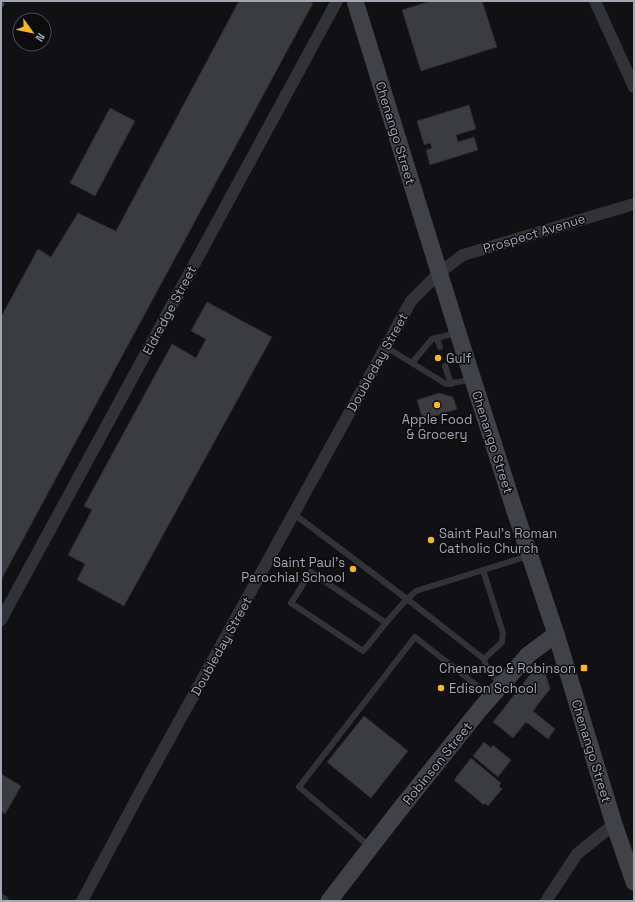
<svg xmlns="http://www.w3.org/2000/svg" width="635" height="902" font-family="'Space Grotesk',sans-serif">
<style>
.building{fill:#3b3c40;stroke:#2b2b2f}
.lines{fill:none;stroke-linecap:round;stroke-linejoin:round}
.lane{stroke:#323338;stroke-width:6}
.street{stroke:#323338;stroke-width:12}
.secondary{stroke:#404248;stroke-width:17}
.rail{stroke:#45474d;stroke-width:3;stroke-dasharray:5 4;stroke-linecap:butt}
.poi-dot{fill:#f8b624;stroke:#0c0c0e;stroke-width:1.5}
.labels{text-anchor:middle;stroke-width:3;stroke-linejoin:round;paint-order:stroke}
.street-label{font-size:13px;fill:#a2a7b4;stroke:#0c0c0e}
.poi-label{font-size:13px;fill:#a2a7b4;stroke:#0c0c0e;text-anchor:start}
</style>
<rect width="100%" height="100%" fill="#111113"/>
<g class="building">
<polygon points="239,1 309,1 313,3 1,580 1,317 38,249 51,257 78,213 116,231"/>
<polygon points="431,1 482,1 497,47 421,71 402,10"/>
<polygon points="469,105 476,129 456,135 458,142 474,137 478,150 430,165 426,150 432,148 430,143 424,145 417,121"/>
<polygon points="110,108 135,121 95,196 70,183"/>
<polygon points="207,302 272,337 124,606 77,580 85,564 68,555 92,510 84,506 172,344 196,358 206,339 191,331"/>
<polygon points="439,393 453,397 457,409 423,420 417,400"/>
<polygon points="536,667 546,675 550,689 533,711 555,729 548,739 526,722 513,738 493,722"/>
<polygon points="364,716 408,751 371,798 327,762"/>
<polygon points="484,742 491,748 493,745 511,760 498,777 473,756"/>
<polygon points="471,758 501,783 499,786 502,789 488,806 485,803 484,805 454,780"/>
<polygon points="1,774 21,786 5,814 1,811"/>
<polygon points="1,774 21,786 5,814 1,811"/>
</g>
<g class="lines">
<g class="lane">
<polyline points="437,338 440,347"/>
<polyline points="386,347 446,384 471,380"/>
<polyline points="412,363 432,339 457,333"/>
<polyline points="445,366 451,384"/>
<polyline points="294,514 407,599 484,659 487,670 501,684"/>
<polyline points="483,570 503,633 502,642 484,659"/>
<path d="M 386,623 L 311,572 L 291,603 L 363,651 C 380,631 396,608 416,591 L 528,556"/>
<polyline points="369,846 299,787 415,637 490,696"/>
</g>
<g class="street">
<polyline points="595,1 634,87"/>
<polyline points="1,620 337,1"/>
<polyline points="1,900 3,901"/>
<polyline points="82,901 139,794 411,301 439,273 463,255 634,204"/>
<polyline points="546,901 577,854 614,824"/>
</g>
<g class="secondary">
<polyline points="355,1 458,333 512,502 556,634 614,824 634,882"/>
<polyline points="329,901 397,813 481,708 528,655 556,634"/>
</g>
<polyline class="rail" points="1,7 5,1"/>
</g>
<g class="poi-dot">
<circle cx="438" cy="358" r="4"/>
<circle cx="437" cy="405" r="4"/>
<circle cx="431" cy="540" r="4"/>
<circle cx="353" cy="569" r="4"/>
<rect x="580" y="664" width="8" height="8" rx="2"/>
<circle cx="441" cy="688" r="4"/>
</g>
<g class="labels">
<g class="street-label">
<text transform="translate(396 133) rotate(73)" y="5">Chenango Street</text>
<text transform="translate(534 233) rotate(-17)" y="5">Prospect Avenue</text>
<text transform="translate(169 310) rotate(-62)" y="5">Eldredge Street</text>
<text transform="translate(377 362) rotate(-61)" y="5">Doubleday Street</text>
<text transform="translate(493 442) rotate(72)" y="5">Chenango Street</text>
<text transform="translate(221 646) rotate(-61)" y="5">Doubleday Street</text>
<text transform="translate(592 751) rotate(73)" y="5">Chenango Street</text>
<text transform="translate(437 763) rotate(-51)" y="5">Robinson Street</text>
</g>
<g class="poi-label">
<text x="446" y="363">Gulf</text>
<text x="437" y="424" text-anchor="middle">Apple Food<tspan x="437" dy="15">&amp; Grocery</tspan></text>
<text x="439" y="538">Saint Paul's Roman<tspan x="439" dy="15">Catholic Church</tspan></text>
<text x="345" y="567" text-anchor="end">Saint Paul's<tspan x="345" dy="15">Parochial School</tspan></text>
<text x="576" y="673" text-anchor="end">Chenango &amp; Robinson</text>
<text x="449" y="693">Edison School</text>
</g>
</g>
<rect width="635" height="902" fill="none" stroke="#a2a7b4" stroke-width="4"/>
<g transform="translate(32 32) rotate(123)"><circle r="19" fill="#0c0c0e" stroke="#484a50"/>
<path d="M0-3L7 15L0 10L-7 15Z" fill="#f8b624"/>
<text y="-6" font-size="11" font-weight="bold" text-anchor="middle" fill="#a2a7b4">N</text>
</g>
</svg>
